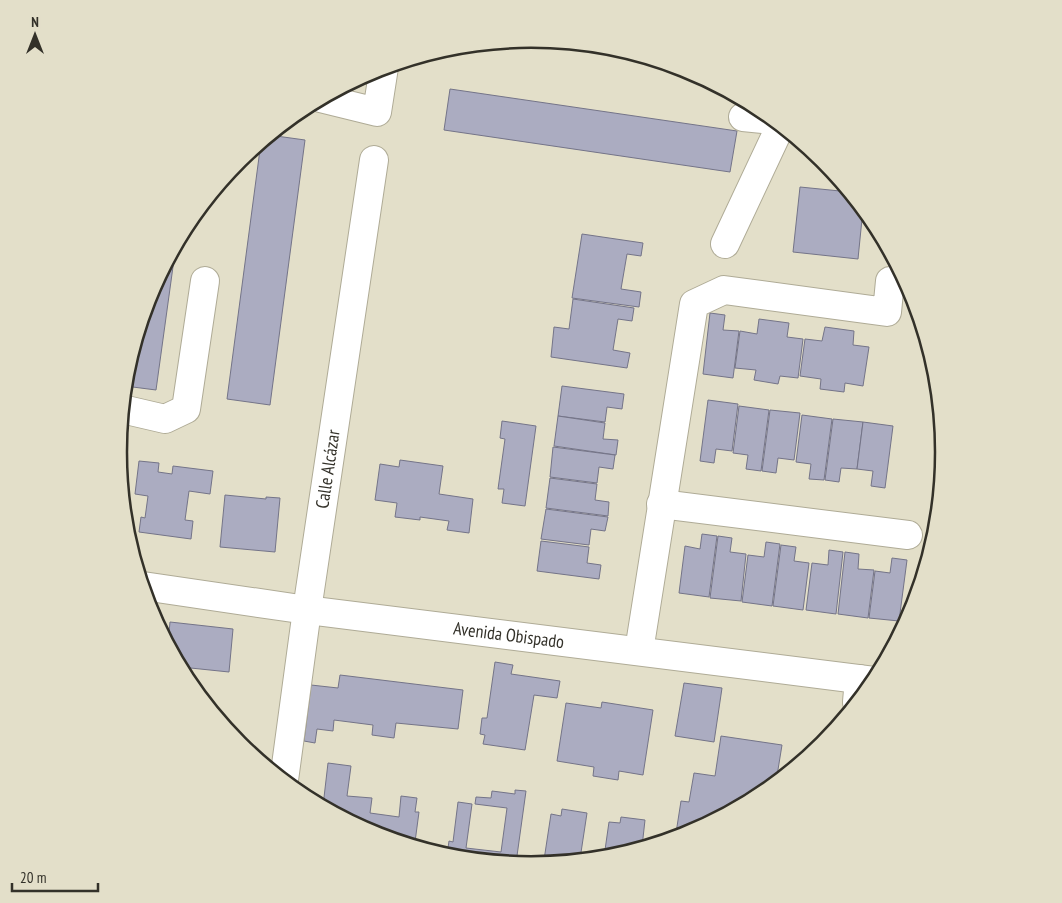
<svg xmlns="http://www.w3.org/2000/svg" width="1062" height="903" font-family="'PT Sans Narrow',sans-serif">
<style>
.building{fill:#abacc1;stroke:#747488}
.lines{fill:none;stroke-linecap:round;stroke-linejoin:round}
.minor-casing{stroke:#afab96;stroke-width:30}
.minor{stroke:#fff;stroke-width:28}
.labels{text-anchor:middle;stroke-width:4;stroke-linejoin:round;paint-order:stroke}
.street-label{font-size:18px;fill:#333129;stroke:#e3dfc9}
.rim{fill:none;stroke:#333129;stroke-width:2.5}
</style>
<rect width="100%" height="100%" fill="#e3dfc9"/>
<g class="building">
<polygon points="450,89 737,131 730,172 444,130"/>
<polygon points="269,135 305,140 270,405 227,399 261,142"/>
<polygon points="800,187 850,192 863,209 858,259 793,252"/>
<polygon points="582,234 643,243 641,256 627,254 621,289 641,292 639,307 572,298"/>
<polygon points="176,245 156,390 125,386 126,371 150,293"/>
<polygon points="573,299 634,308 632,321 618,319 613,350 630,353 627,368 551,357 554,327 569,329"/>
<polygon points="710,313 725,315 723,330 739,331 733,378 703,374"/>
<polygon points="759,319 789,323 787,337 803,339 798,378 780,376 778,384 754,380 756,370 735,368 740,331 757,334"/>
<polygon points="825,327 854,331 853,345 869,347 863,386 845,383 844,392 820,389 821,379 800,376 805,339 822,341"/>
<polygon points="562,386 624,394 622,409 607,407 605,422 558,416"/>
<polygon points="708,400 738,404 732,451 716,449 714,463 700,461"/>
<polygon points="739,406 769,410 761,471 746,469 748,455 733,453"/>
<polygon points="770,410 800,413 794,460 778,458 776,473 762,471"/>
<polygon points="802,415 832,419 824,480 809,479 811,464 796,462"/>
<polygon points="558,416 605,423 603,439 618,440 616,455 554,446"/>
<polygon points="833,419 863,422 857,469 841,468 839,482 825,480"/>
<polygon points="502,421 536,426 525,506 502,503 504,489 498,489 505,439 500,438"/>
<polygon points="863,422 893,426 885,488 871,486 873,471 857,469"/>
<polygon points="119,445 127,446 123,471 120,471 118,451"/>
<polygon points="553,447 615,455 613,469 599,467 597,483 550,477"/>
<polygon points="400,460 443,466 439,494 473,499 469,533 447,530 449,521 420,517 420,520 395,517 397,503 375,500 380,464 399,467"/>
<polygon points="139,461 159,463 158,472 172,474 173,466 213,471 210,494 189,491 185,520 193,521 191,539 139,532 141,517 145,518 148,496 135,494"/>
<polygon points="550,478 597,484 595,500 609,502 608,516 546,508"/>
<polygon points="225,495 266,499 266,497 280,498 275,552 220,547"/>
<polygon points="546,509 608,517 605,531 591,529 589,545 541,539"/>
<polygon points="702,534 717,536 709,597 679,593 685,546 700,549"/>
<polygon points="718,536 732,538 730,552 746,554 741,601 710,598"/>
<polygon points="541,541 589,547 587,563 601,565 599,579 537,571"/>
<polygon points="766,542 780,544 772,606 742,602 748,555 764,557"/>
<polygon points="781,545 796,547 794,561 809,563 803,610 773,606"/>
<polygon points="829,550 843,552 836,614 806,610 812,563 828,565"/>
<polygon points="845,552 859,554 858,569 874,570 868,618 838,614"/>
<polygon points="892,558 907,560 899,621 869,618 875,571 890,573"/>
<polygon points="170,622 233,629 229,672 181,667 168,644"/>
<polygon points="495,662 513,665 511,674 560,681 557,698 534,695 525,750 483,744 485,735 480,734 482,718 487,718"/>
<polygon points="340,675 463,690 458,729 396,723 394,738 372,735 373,725 334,720 333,731 317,729 315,743 304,741 311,685 338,688"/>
<polygon points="684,683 722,688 714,742 675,736"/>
<polygon points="602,702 653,710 643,775 619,771 618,780 593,776 594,767 557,761 566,703 601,708"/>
<polygon points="721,736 782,745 776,782 766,790 756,789 755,798 689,833 685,834 676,833 681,801 689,802 694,773 715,776"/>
<polygon points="328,763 351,766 347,796 372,798 370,813 399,817 401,796 417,798 415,812 419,812 415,842 410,841 409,844 373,833 328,809 328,807 323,806"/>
<polygon points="515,790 526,791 516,863 447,855 449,841 453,842 458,802 472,804 466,848 501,852 507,808 475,804 476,797 491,798 492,791 515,794"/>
<polygon points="562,809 587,813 580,859 555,862 544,860 551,814 561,816"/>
<polygon points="621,817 645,820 642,847 611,856 604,857 609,822 620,823"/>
</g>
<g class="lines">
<g class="minor-casing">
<g id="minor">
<polyline points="320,98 377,112 384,67"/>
<polyline points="743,117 763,119 768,114"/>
<polyline points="725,244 779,129 779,124"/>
<polyline points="122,409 165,419 186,409 205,281"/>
<polyline points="661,504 908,535"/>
<path id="s1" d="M 143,586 L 307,610 L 874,681"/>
<polyline points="639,651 694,304 724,290 887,312 890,281"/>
<polyline points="857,702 859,679"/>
<path id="s2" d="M 284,780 L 307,610 L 374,160"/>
</g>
</g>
<use href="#minor" class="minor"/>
</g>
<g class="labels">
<g class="street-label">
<text dy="6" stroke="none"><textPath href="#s2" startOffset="314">Calle Alcázar</textPath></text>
<text dy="6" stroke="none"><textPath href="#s1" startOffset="369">Avenida Obispado</textPath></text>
</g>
</g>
<path d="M0 0H1062V903H0ZM127 452a404 404 0 1 1 808 0a404 404 0 1 1-808 0Z" fill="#e3dfc9" fill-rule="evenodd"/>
<path class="rim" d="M127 452a404 404 0 1 1 808 0a404 404 0 1 1-808 0Z"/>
<g transform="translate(35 35)" stroke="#e3dfc9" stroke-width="4" paint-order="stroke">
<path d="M0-4L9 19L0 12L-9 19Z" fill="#333129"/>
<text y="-8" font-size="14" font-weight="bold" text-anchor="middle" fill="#333129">N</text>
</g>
<path d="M12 883v8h86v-8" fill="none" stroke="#333129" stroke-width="2.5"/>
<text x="20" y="883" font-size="15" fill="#333129" stroke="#e3dfc9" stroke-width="4" paint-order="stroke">20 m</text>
</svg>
